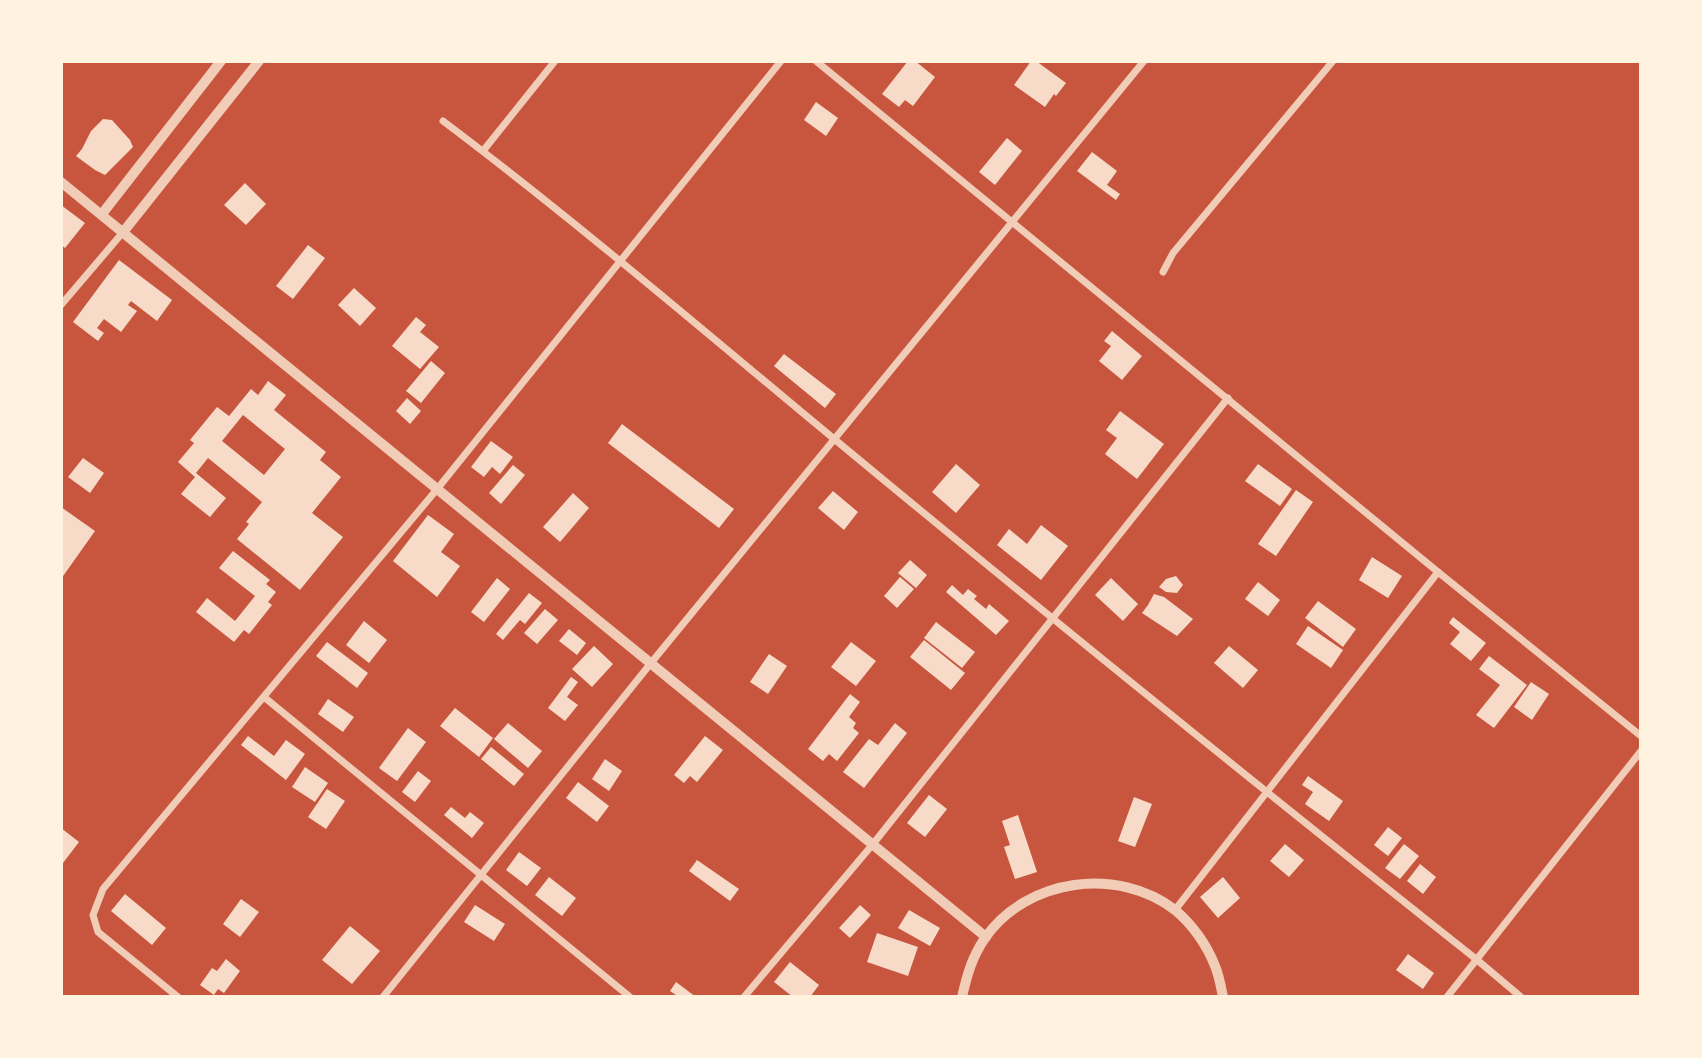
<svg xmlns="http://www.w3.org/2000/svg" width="1702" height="1058" font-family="Manrope,sans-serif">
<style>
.building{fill:#f7dbc8;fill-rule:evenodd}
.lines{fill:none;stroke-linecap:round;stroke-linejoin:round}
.minor{stroke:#f1ccb7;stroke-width:7}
.tertiary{stroke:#f1ccb7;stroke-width:10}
</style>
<rect width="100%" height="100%" fill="#c8553d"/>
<g class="building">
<polygon points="908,61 915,61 935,77 913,106 905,100 899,107 882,94"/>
<polygon points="1031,61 1036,61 1066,83 1056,96 1054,94 1045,107 1014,85"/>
<polygon points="816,102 838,118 826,136 804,120"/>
<polygon points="103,119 112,120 130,140 133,147 105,175 95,170 76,156 82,149 91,131"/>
<polygon points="1007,138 1022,151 995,185 979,172"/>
<polygon points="1092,152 1117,171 1107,185 1120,194 1116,200 1077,171"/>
<polygon points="245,183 266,204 246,225 224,205"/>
<polygon points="61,205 85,223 65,248 61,245"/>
<polygon points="308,245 325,258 293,299 276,286"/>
<polygon points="119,260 172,300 157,321 131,301 128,305 137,311 121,332 104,319 97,328 104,333 98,341 73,322"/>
<polygon points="354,288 376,308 360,326 338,305"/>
<polygon points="416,317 426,325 420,332 439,347 420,369 392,346"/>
<polygon points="1112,331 1142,356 1122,380 1099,361 1111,346 1104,341"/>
<polygon points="784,354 836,394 825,408 774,366"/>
<polygon points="431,361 445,373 421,403 406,391"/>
<path d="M 268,381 L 286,395 L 274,410 L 326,452 L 320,460 L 341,477 L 312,513 L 343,537 L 300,590 L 237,539 L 249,524 L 246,522 L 262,502 L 208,458 L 196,473 L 226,498 L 210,517 L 181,494 L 195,477 L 178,462 L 194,443 L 190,440 L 217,407 L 229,416 L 251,389 L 258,395 ZM 243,415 L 285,449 L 264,475 L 222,441 Z"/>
<polygon points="407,398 421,411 410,424 396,411"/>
<polygon points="1120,411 1164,444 1137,479 1105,454 1117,438 1106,430"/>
<polygon points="622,424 734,509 719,528 608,443"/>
<polygon points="491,441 513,457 500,474 492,467 484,477 471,467"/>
<polygon points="83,458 104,473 90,493 68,477"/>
<polygon points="956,464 980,485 956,513 932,492"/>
<polygon points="1258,464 1292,489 1280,506 1245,481"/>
<polygon points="513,465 525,475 501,504 489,493"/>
<polygon points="1296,490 1313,502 1276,556 1258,544"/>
<polygon points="833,491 858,512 844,530 818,508"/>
<polygon points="573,493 589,508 560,542 543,527"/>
<polygon points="61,507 95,531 61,579"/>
<polygon points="428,515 454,534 441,552 460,566 437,597 393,561"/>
<polygon points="1041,525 1068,546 1041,580 997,545 1009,529 1027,544"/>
<polygon points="233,551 270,580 266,584 276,592 268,602 272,605 249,634 244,630 234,642 196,612 207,598 235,621 255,596 219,568"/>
<polygon points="1372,557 1402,576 1388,598 1359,580"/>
<polygon points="910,560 927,575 916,588 898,573"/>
<polygon points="1176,576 1183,585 1177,593 1166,592 1159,587 1166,579"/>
<polygon points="900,577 914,589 897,608 884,596"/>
<polygon points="497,578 510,589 484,622 471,612"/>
<polygon points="1111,578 1138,604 1123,621 1095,595"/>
<polygon points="1258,582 1280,600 1268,616 1245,599"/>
<polygon points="952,585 963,595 968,589 977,596 974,599 986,609 989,604 1009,621 996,635 946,592"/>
<polygon points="529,593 542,603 525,624 520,620 503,640 496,634"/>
<polygon points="1154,594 1164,597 1193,619 1177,636 1142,613 1148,605"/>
<polygon points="1318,601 1356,629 1343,647 1305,618"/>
<polygon points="545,609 558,620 537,644 524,633"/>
<polygon points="1453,617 1486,643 1471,661 1450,644 1460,632 1449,623"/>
<polygon points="364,621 387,640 369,663 346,645"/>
<polygon points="936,622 975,652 962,668 924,638"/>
<polygon points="1308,626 1343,650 1331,668 1296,644"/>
<polygon points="569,629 586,643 577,655 559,641"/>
<polygon points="924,640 965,673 951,690 910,657"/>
<polygon points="327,642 368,673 357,688 316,656"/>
<polygon points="851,642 876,661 856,686 831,667"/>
<polygon points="594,646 613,664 592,687 572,669"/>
<polygon points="1229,646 1258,670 1243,688 1214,663"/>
<polygon points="769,654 787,666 768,694 750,682"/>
<polygon points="1489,656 1527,685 1494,728 1476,715 1500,685 1479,669"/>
<polygon points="571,677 578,682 567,697 578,705 565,721 548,708"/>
<polygon points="1531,682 1549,694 1532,720 1514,707"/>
<polygon points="850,694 860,702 849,717 856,723 853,728 859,733 837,761 829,754 823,761 808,749"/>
<polygon points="328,699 354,717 343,732 318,714"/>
<polygon points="455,708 493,738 479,757 440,726"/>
<polygon points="508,723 542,751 528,768 494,739"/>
<polygon points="895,723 907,733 864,788 843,772 869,739 878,745"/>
<polygon points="408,728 426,742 397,781 379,768"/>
<polygon points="248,736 274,756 286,740 305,754 286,780 241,745"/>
<polygon points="705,736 723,750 697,782 690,776 684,783 674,775"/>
<polygon points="491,747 524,774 514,786 481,759"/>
<polygon points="605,759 622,771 609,791 592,779"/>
<polygon points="305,767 328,783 315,802 292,787"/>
<polygon points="418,771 431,781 415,802 402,792"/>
<polygon points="1308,776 1343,801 1329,821 1305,804 1313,792 1302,785"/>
<polygon points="578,782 609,806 597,822 566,798"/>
<polygon points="327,789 345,801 326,829 308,817"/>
<polygon points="929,795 947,809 925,837 907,823"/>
<polygon points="1134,797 1152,804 1135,847 1118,841"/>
<polygon points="451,807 465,818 470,812 484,823 472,838 444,815"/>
<polygon points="1018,815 1037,872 1015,879 1004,847 1010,845 1002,821"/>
<polygon points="1388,827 1402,838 1388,856 1374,845"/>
<polygon points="61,828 79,842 63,863 61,862"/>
<polygon points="1285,844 1304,860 1289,877 1270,861"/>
<polygon points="1404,844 1419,856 1400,879 1385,868"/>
<polygon points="519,852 541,868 527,886 506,870"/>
<polygon points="697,860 739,889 730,901 689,871"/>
<polygon points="1420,864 1436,877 1423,894 1407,881"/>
<polygon points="549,877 576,898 562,916 535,895"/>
<polygon points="1223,877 1240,898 1218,918 1200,897"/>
<polygon points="125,894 166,928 152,945 111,911"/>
<polygon points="241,899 259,912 240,937 223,924"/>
<polygon points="475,905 505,924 494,941 464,922"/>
<polygon points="860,905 871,915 850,938 839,928"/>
<polygon points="909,910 940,928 930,946 898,928"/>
<polygon points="350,926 380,951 352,984 322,960"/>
<polygon points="877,933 918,947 908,976 867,962"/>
<polygon points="1408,954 1434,973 1423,989 1396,970"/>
<polygon points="226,959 240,971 224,993 218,989 214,995 200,985 212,968 217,971"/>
<polygon points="790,962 819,985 810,997 793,997 774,982"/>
<polygon points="676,982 696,997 674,997 676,995 670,991"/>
</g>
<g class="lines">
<g class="minor">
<polyline points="816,61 1438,572 1641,736"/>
<path d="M 443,121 C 589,231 727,351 868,467 C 1069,633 1272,797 1476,959 L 1521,997"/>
<polyline points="483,151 555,61"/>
<polyline points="1163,272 1173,253 1333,61"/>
<polyline points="61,305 124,231"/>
<polyline points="264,697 630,997"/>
<polyline points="1175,910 1438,572"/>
<polyline points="178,997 98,932 93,915 103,889 438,488 781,61"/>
<polyline points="383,997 651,663 1144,61"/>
<polyline points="744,997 873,844 1228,398"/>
<polyline points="1447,997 1641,751"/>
</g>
<g class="tertiary">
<polyline points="61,182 986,937"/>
<polyline points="102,214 221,61"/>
<polyline points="124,231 259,61"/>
<path d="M 962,997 C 967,975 972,957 985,938 C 1027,878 1118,866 1175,910 C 1192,924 1207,945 1215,966 C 1219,975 1221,987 1223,997"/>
</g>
</g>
<rect width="1702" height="1058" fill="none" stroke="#fff3e0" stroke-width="126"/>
</svg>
